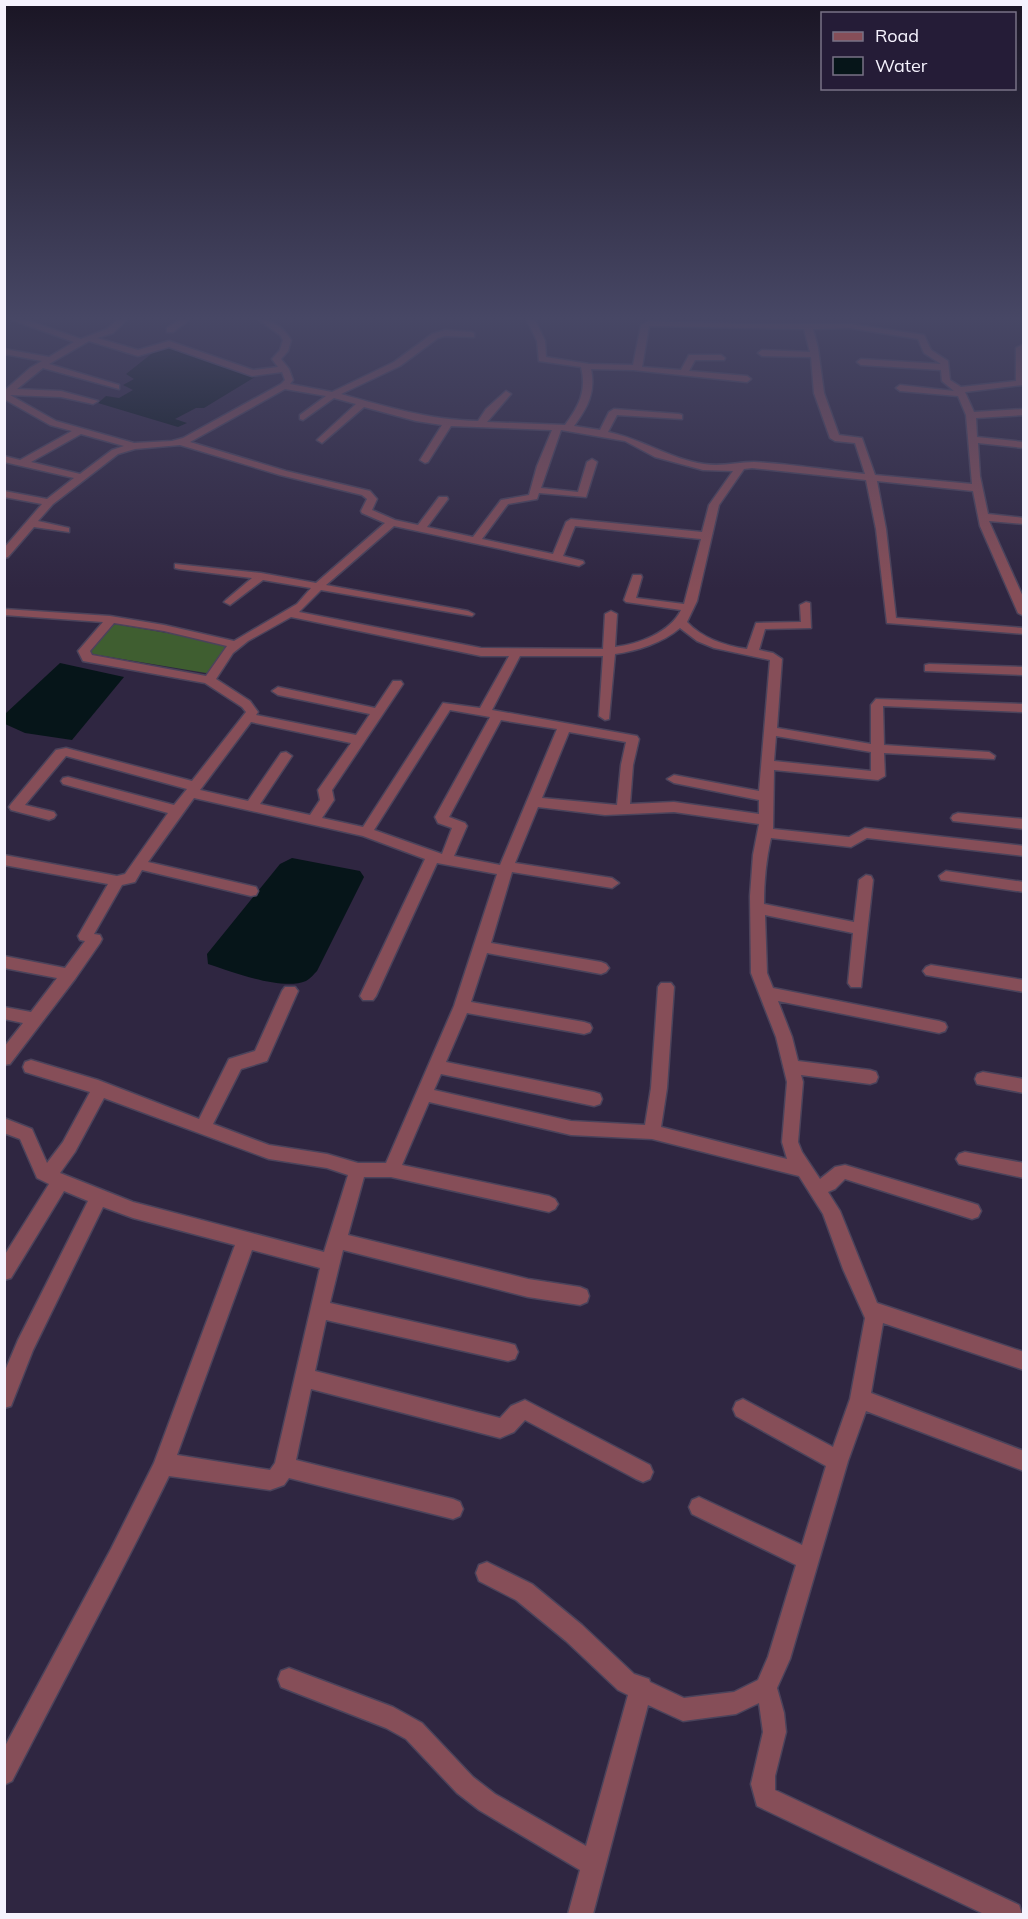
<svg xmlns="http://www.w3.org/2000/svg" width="1028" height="1919" font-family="Mulish,sans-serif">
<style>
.green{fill:#3f5e30}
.water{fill:#061519}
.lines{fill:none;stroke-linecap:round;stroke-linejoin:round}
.minor-casing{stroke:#4b435b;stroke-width:3}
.minor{fill:#864e58;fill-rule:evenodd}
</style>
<rect width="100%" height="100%" fill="#2f2641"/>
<polygon class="green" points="114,624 173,634 224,646 226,649 210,672 206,673 92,654 89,650"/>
<g class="water">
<polygon points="160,347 170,348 255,377 204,408 196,408 175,419 187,423 178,427 98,403 106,396 119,398 133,390 123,385 134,379 126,374"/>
<polygon points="60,663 124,677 72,740 25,733 5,724 5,714"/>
<path d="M 292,858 L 360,871 L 364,877 L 317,971 C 314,974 310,979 306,981 C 282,991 232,972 208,964 L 207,954 L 280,864 Z"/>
</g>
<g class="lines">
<g class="minor-casing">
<g id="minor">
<path d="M 12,320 L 26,320 L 81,339 L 107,329 L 117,320 L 127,320 L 113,333 L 97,338 L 138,350 L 169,341 L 253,370 L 278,367 L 272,359 L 280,350 L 283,340 L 280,335 L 259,320 C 273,320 284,328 291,340 L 288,351 L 281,359 L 289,369 L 293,380 L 290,384 L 332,392 L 394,362 L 432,334 L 445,330 L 471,332 L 474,333 L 474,337 L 445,336 L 438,338 L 400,366 L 341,394 C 387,407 430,420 478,421 L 486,409 L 506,391 L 511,394 L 487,422 L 565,425 C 579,406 587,391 581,367 L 539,361 L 537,341 L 527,320 L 535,320 L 545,341 L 546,357 L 589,364 L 633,365 L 641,325 L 649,321 L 741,324 L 850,324 L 924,335 L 931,350 L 948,361 L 950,380 L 961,387 L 1016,381 L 1016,348 L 1024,344 L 1023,385 L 965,392 L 974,412 L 1024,409 L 1024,415 L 976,418 L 977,437 L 1024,442 L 1024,448 L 978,443 L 980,476 L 988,514 L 1024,518 L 1024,524 L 989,521 L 1024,599 L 1024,616 L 1018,613 L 980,526 L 973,491 L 877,481 L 886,529 L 896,618 L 1024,628 L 1024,634 L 887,623 L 876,529 L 866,480 L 752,468 L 744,469 L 719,505 L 697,601 L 687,622 C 702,638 725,646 747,649 L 756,623 L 801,622 L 800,605 L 806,602 L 810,603 L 811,628 L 765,629 L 759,650 L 773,653 L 782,659 L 777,728 L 871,744 L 871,705 L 876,699 L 1024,704 L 1024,712 L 883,706 L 884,745 L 989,752 L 995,756 L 994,759 L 884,753 L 885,776 L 878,780 L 774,770 L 773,829 L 849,837 L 865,828 L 1024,846 L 1024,856 L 867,838 L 851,847 L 771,838 C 766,860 764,882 764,904 L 854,922 L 859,880 L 866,875 L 871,876 L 873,880 L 861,987 L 851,987 L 848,983 L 853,933 L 765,915 L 767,973 L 773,988 L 939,1021 L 945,1023 L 947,1027 L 945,1031 L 939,1033 L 778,1001 L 792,1037 L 798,1061 L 870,1070 L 876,1072 L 878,1077 L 876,1082 L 870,1084 L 801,1075 L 803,1082 L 798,1142 L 802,1152 L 820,1179 L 835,1167 L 845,1165 L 972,1203 L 978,1205 L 981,1211 L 978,1217 L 972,1219 L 845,1179 L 835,1189 L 828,1192 L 840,1211 L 877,1303 L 1024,1352 L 1024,1370 L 883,1323 L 871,1393 L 1024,1451 L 1024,1471 L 866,1411 L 848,1461 L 790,1659 L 777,1688 L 784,1713 L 786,1732 L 775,1776 L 775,1790 L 1019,1905 L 1022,1914 L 984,1914 L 757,1806 L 751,1784 L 763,1732 L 759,1703 L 736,1714 L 683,1721 L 648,1705 L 593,1914 L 568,1914 L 580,1870 L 479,1810 L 457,1793 L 406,1739 L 386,1728 L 281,1687 L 278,1679 L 281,1671 L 289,1668 L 393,1707 L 422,1723 L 473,1777 L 495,1794 L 586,1846 L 628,1695 L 618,1690 L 566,1641 L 516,1600 L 479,1581 L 476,1573 L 479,1565 L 487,1562 L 532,1584 L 582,1625 L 634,1674 L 649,1679 L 650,1682 L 684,1698 L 734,1692 L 758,1680 L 768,1657 L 796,1565 L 692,1514 L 689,1507 L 692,1500 L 699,1497 L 802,1545 L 826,1466 L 736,1416 L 733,1409 L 736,1402 L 743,1399 L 833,1447 L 850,1399 L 865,1318 L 843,1269 L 823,1214 L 799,1176 L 652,1139 L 571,1135 L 429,1102 L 402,1165 L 549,1196 L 555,1199 L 558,1204 L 555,1209 L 549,1212 L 391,1177 L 364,1177 L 348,1235 L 528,1279 L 580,1287 L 587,1290 L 589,1296 L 587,1302 L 580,1305 L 528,1297 L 343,1250 L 330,1303 L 508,1343 L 515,1345 L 518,1352 L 515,1359 L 508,1361 L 326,1320 L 315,1371 L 500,1418 L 511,1406 L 525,1400 L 650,1465 L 653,1472 L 650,1479 L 643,1482 L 636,1479 L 525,1420 L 514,1432 L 500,1438 L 311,1389 L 296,1460 L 453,1499 L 460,1502 L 463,1509 L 460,1516 L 453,1519 L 289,1478 L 284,1485 L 270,1490 L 169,1476 C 119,1579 64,1679 12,1781 L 4,1785 L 4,1748 L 111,1549 L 154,1463 L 235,1245 L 133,1218 L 103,1207 L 33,1350 L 11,1406 L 4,1408 L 4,1373 L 18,1340 L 88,1201 L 64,1191 L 11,1278 L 4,1280 L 4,1256 L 49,1184 L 37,1178 L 20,1139 L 4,1133 L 4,1118 L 32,1129 L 47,1163 L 63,1142 L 90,1092 L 25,1072 L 23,1067 L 25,1062 L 31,1060 L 98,1080 L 199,1119 L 229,1059 L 255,1051 L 282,991 L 285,987 L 295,987 L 298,991 L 267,1061 L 241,1069 L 213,1124 L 269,1145 L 327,1154 L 358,1163 L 386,1163 L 454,1006 L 497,874 L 437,863 L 376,996 L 373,1000 L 363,1000 L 360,996 L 425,859 L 363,836 L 194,798 L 148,862 L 256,887 L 258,891 L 256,895 L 251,896 L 142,870 L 135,882 L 122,885 L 94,934 L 100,935 L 102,939 L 100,943 L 75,979 L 10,1064 L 4,1065 L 4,1047 L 23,1023 L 4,1019 L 4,1007 L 31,1012 L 57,978 L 4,968 L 4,956 L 65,968 L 85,941 L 80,940 L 78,936 L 108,884 L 4,865 L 4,855 L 117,876 L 125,874 L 168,813 L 63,784 L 61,781 L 63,778 L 68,777 L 174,805 L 187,789 L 66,756 L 25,805 L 54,812 L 56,815 L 54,818 L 49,820 L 11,810 L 9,807 L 11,804 L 56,750 L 66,748 L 192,781 L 246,712 L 242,707 L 205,683 L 83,661 L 78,651 L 103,622 L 4,615 L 4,609 L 110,616 L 164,625 L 234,641 L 297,604 L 311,588 L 263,580 L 230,605 L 224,602 L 226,600 L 252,578 L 179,569 L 175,568 L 175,564 L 261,573 L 316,583 L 385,523 L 362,513 L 361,511 L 367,499 L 362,495 L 280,475 L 180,445 L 135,449 L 118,454 L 53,504 L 38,521 L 69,528 L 69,532 L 34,527 L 8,557 L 4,558 L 4,548 L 42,504 L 4,497 L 4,491 L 47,499 L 74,478 L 4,462 L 4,456 L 20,460 L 72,431 L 50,425 L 4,399 L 4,391 L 30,368 L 42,361 L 4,354 L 4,349 L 49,357 L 74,342 ZM 649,326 L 804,329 L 810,352 L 762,350 L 758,353 L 762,356 L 811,357 L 814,393 L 830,438 L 835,441 L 855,443 L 865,474 C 828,470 791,464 754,462 C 737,462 722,467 704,464 C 670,459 642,439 608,432 L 617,415 L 682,419 L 682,415 L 679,414 L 614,409 L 609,412 L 600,430 L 574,426 C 587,408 596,393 591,369 L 633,370 L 747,382 L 751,379 L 747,376 L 689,371 L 695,360 L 724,360 L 725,358 L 721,355 L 689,355 L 681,370 L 642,367 ZM 850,328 L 918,339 L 924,353 L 941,364 L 861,359 L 857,362 L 861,365 L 941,370 L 942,381 L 954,391 L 900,385 L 896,388 L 900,391 L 958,396 L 966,415 L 972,484 L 875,475 L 862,438 L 839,435 L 824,393 L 818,348 L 813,329 ZM 89,341 L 138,356 L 169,347 L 252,376 L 282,372 L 285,380 L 281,384 L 183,438 L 172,441 L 134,443 L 56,421 L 10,395 L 61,397 L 93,404 L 98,401 L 61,391 L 17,389 L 43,368 L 119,389 L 119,385 L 49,364 ZM 285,389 L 326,396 L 300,415 L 300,419 L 303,420 L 334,398 L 356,404 L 319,438 L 317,440 L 322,443 L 364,407 L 416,421 L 442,425 L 420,460 L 425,463 L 428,462 L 451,426 L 552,430 L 537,466 L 529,495 L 501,500 L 473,537 L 427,527 L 448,499 L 447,497 L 439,497 L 418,525 L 395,520 L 372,510 L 377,499 L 370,491 L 286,471 L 190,442 ZM 561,430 L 625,441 L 655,457 L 703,470 L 733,471 L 709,505 L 702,532 L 571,519 L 566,522 L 553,554 L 482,539 L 508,504 L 537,499 L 539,493 L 586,497 L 597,462 L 592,459 L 587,462 L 578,492 L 541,488 ZM 81,434 L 124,446 L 112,450 L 80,474 L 31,462 ZM 394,526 L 579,566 L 584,563 L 583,561 L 563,556 L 575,526 L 701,539 L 684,604 L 636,598 L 642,577 L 641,575 L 633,575 L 624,600 L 626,602 L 681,610 C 670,633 638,644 615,647 L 617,614 L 611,611 L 605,614 L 603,649 L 600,649 L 481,648 L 299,612 L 321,590 L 472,616 L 474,614 L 468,611 L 326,585 ZM 291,617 L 481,656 L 509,656 L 480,708 L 443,703 L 363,827 L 322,818 L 334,800 L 332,790 L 403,684 L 401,681 L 393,681 L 375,708 L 278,687 L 272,691 L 278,695 L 370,714 L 356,735 L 256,715 L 258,712 L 250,701 L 216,679 L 233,653 L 248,641 ZM 114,623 L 164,631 L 227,646 L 206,676 L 92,655 L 90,651 ZM 680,628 L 697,641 L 714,648 L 770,660 L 759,791 L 674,775 L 667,779 L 674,783 L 759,800 L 759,814 L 674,802 L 630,804 L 633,765 L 639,739 L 637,736 L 492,710 L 520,656 L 603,656 L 599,716 L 605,720 L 609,719 L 615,654 C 636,651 663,643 680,628 ZM 450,710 L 490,717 L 435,817 L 438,823 L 452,828 L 442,854 L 374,830 ZM 501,720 L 557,729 L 500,865 L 454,856 L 467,826 L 465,823 L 449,817 ZM 251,722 L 351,743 L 318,790 L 320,800 L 310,815 L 260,804 L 292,756 L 286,752 L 281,753 L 248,801 L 200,790 ZM 569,732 L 626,742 L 621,765 L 617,805 L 542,798 ZM 776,736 L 871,752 L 871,771 L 774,761 ZM 538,807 L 605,815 L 674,812 L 759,824 L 753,855 L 750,896 L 751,973 L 776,1037 L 787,1082 L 782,1142 L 787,1159 L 661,1127 L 667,1088 L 674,987 L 671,983 L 661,983 L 658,987 L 651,1088 L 645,1125 L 571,1121 L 434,1090 L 441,1074 L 594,1106 L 600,1104 L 602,1099 L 600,1094 L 594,1092 L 446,1062 L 467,1013 L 584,1034 L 590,1032 L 592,1028 L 590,1024 L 584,1022 L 471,1002 L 487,953 L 601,974 L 606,972 L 609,968 L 606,964 L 601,962 L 491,943 L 512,872 L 612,888 L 619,883 L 612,878 L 515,863 ZM 104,1098 L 269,1159 L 327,1168 L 348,1175 L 324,1252 L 133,1202 L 60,1173 L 75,1152 ZM 252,1250 L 320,1268 L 275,1463 L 270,1470 L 177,1455 Z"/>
<polygon points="179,320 189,320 173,332 167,332 167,328"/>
<polygon points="929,664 1024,667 1024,675 925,671 925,665"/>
<polygon points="958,813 1024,819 1024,829 953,821 951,818 953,815"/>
<polygon points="946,871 1024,882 1024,892 941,880 939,876"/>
<polygon points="931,965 1024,980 1024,992 926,975 923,971 926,967"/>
<polygon points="983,1072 1024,1079 1024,1093 977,1084 975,1079 977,1074"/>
<polygon points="965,1152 1024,1163 1024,1178 959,1164 956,1159 959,1154"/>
</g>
</g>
<use href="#minor" class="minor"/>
</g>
<linearGradient id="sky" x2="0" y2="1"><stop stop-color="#1a1524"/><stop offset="0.54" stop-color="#474765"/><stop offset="1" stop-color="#474765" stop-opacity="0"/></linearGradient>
<rect width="1028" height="589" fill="url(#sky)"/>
<rect width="1028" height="1919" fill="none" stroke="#f5f2fd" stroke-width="12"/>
<rect x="821" y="12" width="195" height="78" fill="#251c37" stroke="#787286" stroke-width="1.5"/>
<rect x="833" y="32" width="30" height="9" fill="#864e58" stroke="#787286" stroke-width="1.5"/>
<text x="875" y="42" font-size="18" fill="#f5f2fd">Road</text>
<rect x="833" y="57" width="30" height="18" fill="#061519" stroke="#787286" stroke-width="1.5"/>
<text x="875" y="72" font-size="18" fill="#f5f2fd">Water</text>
</svg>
